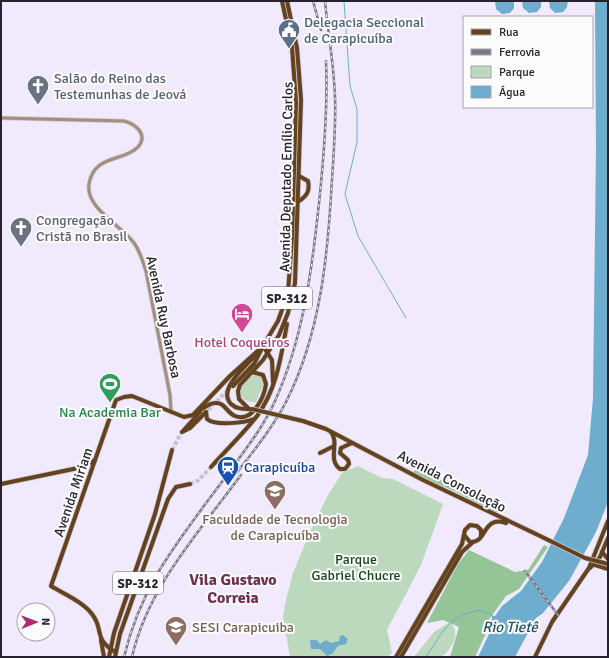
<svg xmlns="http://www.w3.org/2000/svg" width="609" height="658" font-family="Signika,sans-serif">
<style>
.green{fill:#bcd9bd}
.forest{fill:#95c597}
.water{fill:#6fadcf}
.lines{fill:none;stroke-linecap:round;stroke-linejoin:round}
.stream{stroke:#6fadcf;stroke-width:1}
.major-tunnel{stroke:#c8c2d3;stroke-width:4;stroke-dasharray:4 2;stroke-linecap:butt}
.minor-casing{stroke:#ccc6d7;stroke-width:4.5}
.major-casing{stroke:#ccc6d7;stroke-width:5.5}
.minor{stroke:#a38f7c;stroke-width:3}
.major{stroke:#63421d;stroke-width:4}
.rail-casing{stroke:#7c7786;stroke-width:2.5}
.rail{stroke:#fbfbfb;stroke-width:1;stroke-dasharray:3;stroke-linecap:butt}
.major-bridge-casing{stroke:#ccc6d7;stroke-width:5.5;stroke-linecap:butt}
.major-bridge{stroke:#63421d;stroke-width:4}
.labels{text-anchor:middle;stroke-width:4;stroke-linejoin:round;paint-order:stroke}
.shield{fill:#fbfbfb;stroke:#66636c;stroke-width:1}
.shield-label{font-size:13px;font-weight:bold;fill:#26222e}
.service-label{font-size:14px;fill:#4e5e75;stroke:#fbfbfb;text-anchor:start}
.worship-label{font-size:14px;fill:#5b616d;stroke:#fbfbfb;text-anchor:start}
.street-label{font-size:14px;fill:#26222e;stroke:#fbfbfb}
.hotel-label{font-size:14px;fill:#b23c85;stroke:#fbfbfb}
.leisure-label{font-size:14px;fill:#27864d;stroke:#fbfbfb}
.transit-label{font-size:14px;fill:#164399;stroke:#fbfbfb;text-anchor:start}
.education-label{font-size:14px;fill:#785e54;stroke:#fbfbfb}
.park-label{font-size:14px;fill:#14471c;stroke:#fbfbfb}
.water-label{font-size:15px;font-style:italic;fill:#1e5068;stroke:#fbfbfb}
.quarter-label{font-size:16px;font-weight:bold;fill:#702f4f;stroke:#fbfbfb}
</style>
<rect width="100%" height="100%" fill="#f0eafc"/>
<g class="green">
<path d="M 254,375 L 262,376 L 263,385 L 256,402 C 247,403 236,397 242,387 C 245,382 250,378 254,375 Z"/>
<polygon points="358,466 382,478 393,479 443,504 421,565 387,630 392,653 387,657 290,657 283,617 285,604 293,573 310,532 328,495 342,473"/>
<path d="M 450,622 C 462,633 451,650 441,657 L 414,657 L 434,632 Z"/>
</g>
<g class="forest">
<polygon points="416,468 506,510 503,513 495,512 456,492 413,473"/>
<polygon points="544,545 548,547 519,589 506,596 488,621 488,629 475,657 450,657 459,627 443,620 427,623 458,564 469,550 515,572 528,570"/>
</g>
<g class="water">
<polygon points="495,1 514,1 514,8 510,13 502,14 496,9"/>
<polygon points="522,1 541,1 541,7 537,12 529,13 523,8"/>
<polygon points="549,1 568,1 567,7 563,12 555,13 550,8"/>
<polygon points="595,1 608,1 608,502 596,532 569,581 543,613 536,618 515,657 478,657 491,630 492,616 495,616 502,606 521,591 542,562 564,518 588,455 593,398 596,147"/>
<polygon points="343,635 348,639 346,644 338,646 333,653 327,656 320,649 311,649 310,640 317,640 320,644 326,640 331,643 339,641 340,636"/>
</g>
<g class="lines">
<g class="stream">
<polyline points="344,1 350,86 357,109 357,142 345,194 358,236 406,318"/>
<path d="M 426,657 C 444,631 447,616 481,610 L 493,616"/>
</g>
<g class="major-tunnel">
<polyline points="208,410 228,390"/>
<polyline points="172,450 181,433"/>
<polyline points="190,484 199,480 211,467"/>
</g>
<g class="minor-casing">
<path id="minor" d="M 1,118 L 124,121 C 135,124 149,134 138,147 C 124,162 94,154 89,184 C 85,208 122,226 134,243 C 140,251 143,262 146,271 L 170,395 L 171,411"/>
</g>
<g class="major-casing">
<g id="major">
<path d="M 299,201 C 307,196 310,191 308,181 L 299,176"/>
<polyline points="263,346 272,360 273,382"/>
<polyline points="233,386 254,364 263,346"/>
<polyline points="249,409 239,399 238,391 240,385 263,360 279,335 288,313 295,283 301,100 297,48 287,1"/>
<path d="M 249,409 C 243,409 236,409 231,404 C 216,388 249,365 258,352"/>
<path d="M 206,412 L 207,419 C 215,426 244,423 254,419"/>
<path d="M 196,413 C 202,410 208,403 215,403 C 225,402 227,413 235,416 C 252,423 264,398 266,384 L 263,375 L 252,372"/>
<polyline points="303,421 326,429 423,480 536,534"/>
<polyline points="183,431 200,412"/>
<polyline points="182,432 190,428 206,412"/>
<path d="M 331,432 C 340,443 327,459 340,469 L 345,469 L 349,464 L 348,460 L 340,453 L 341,448 L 352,443"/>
<polyline points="320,453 334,446"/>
<path d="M 211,467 C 226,450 243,434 257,416 C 277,389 281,356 287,324"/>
<polyline points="1,484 83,467 95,460"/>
<path d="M 465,536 L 470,542 C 487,544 482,515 506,523"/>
<polyline points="602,552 608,559"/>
<polyline points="592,564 608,569"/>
<polyline points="590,568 600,557 608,538"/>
<polyline points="101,640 104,657"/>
<path d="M 115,652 C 92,637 105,631 92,614 C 83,602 64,594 51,586 L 116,400 L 124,397 L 132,396 L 184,417 L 193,415 L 230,376 L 263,346 L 278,321 L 288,293 L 292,237 L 296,102 L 292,47 L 282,1"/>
<polyline points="109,657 114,633 155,514 172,450"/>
<polyline points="115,657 120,634 168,499 176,487 190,484"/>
<polyline points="396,657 462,544 465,530 470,525 477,526 481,530 481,536"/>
<polyline points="401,657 462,552 473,542"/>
<polyline points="535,657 552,622 589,568 608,521"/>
</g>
</g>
<use href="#minor" class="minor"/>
<use href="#major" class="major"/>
<g class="rail-casing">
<g id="rail">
<polyline points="313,1 321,30"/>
<path d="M 227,475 C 244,451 263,428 275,401 C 303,339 312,270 319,203 C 324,156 328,108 326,61"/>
<path d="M 232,479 C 251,454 272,429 286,402 C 321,333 328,254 332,179 C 334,151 336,124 335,97 C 334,65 328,33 325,1"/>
<polyline points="525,571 558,615"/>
<path d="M 124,657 C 142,582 180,539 224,479"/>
<path d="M 132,657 C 148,587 199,532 241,475"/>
</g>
</g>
<use href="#rail" class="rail"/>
<g class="major-bridge-casing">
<g id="major-bridge">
<polyline points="252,409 303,421"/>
<polyline points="536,534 585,558 608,564"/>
</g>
</g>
<use href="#major-bridge" class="major-bridge"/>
</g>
<defs>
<g id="civic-pin" transform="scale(1.15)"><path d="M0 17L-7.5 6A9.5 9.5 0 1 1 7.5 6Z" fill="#5c6f8a" stroke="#fbfbfb"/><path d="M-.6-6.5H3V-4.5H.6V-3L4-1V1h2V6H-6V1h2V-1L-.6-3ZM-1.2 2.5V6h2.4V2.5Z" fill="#fff"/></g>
<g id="church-pin" transform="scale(1.15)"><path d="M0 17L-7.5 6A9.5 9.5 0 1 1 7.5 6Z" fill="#6b7280" stroke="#fbfbfb"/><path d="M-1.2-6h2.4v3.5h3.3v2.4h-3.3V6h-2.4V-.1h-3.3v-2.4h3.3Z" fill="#fff"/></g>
<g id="hotel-pin" transform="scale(1.15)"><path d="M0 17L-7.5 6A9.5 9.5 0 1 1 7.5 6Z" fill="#d1479c" stroke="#fbfbfb"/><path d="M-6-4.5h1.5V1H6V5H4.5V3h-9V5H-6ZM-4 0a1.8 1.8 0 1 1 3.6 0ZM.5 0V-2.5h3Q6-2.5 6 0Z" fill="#fff"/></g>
<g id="stadium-pin" transform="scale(1.15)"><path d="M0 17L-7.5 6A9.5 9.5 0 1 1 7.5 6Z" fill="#2e9e5b" stroke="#fbfbfb"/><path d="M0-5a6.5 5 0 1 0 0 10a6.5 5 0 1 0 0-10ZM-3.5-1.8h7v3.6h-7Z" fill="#fff"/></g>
<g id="station-pin" transform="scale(1.15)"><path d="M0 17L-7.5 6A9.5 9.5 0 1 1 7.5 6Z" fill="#1a4fb4" stroke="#fbfbfb"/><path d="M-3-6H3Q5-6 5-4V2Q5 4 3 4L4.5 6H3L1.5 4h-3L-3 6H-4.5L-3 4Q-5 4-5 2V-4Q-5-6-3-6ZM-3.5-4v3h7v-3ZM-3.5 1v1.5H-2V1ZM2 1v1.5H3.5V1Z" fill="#fff"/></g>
<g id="university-pin" transform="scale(1.15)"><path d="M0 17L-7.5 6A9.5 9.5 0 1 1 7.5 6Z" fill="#8d6e63" stroke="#fbfbfb"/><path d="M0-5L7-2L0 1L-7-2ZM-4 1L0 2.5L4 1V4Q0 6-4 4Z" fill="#fff"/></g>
</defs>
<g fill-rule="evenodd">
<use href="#civic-pin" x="289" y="30"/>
<use href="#church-pin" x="38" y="86"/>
<use href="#church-pin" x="21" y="228"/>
<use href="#hotel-pin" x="242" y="314"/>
<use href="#stadium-pin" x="110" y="384"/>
<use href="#station-pin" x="228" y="467"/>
<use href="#university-pin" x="275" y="491"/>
<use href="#university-pin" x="176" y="627"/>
</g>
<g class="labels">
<g class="shield">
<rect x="262" y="287" width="50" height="22" rx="3"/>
<rect x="113" y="572" width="50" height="22" rx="3"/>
</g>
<g class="shield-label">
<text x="287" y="303">SP-312</text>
<text x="138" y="588">SP-312</text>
</g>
<g class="service-label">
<text x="304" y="27">Delegacia Seccional<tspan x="304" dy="16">de Carapicuíba</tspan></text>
</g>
<g class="worship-label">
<text x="54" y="83">Salão do Reino das<tspan x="54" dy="16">Testemunhas de Jeová</tspan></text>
<text x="36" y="225">Congregação<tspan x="36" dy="16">Cristã no Brasil</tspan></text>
</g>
<g class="street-label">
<text transform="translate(286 177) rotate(-89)" y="5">Avenida Deputado Emílio Carlos</text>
<text transform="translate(164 317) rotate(78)" y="5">Avenida Ruy Barbosa</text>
<text transform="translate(452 481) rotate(27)" y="5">Avenida Consolação</text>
<text transform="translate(73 492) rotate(-71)" y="5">Avenida Miriam</text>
</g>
<g class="hotel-label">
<text x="242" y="347">Hotel Coqueiros</text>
</g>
<g class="leisure-label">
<text x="110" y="417">Na Academia Bar</text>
</g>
<g class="transit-label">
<text x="244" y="472">Carapicuíba</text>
</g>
<g class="education-label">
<text x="275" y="524">Faculdade de Tecnologia<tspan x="275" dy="16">de Carapicuíba</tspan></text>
<text x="192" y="632" text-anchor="start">SESI Carapicuiba</text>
</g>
<g class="park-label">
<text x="356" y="564">Parque<tspan x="356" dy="16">Gabriel Chucre</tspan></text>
</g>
<g class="water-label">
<text x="510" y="632">Rio Tietê</text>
</g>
<g class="quarter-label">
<text x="233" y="585">Vila Gustavo<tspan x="233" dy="18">Correia</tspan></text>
</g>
</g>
<rect width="609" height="658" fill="none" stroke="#26222e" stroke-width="4"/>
<rect x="463" y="16" width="130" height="92" fill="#fbfbfb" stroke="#a6a4a9"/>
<rect x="471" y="29" width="20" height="6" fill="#63421d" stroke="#a6a4a9"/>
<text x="499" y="36" font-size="12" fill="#26222e">Rua</text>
<rect x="471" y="49" width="20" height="6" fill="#7c7786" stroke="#a6a4a9"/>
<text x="499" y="56" font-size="12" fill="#26222e">Ferrovia</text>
<rect x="471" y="66" width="20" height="12" fill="#bcd9bd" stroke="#a6a4a9"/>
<text x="499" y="76" font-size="12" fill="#26222e">Parque</text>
<rect x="471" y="86" width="20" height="12" fill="#6fadcf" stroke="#a6a4a9"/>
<text x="499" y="96" font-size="12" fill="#26222e">Água</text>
<g transform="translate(36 622) rotate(89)"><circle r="19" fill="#fbfbfb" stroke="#a6a4a9"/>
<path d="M0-3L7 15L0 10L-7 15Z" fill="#ae2a72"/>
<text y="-6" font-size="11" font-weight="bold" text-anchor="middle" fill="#26222e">N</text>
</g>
</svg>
